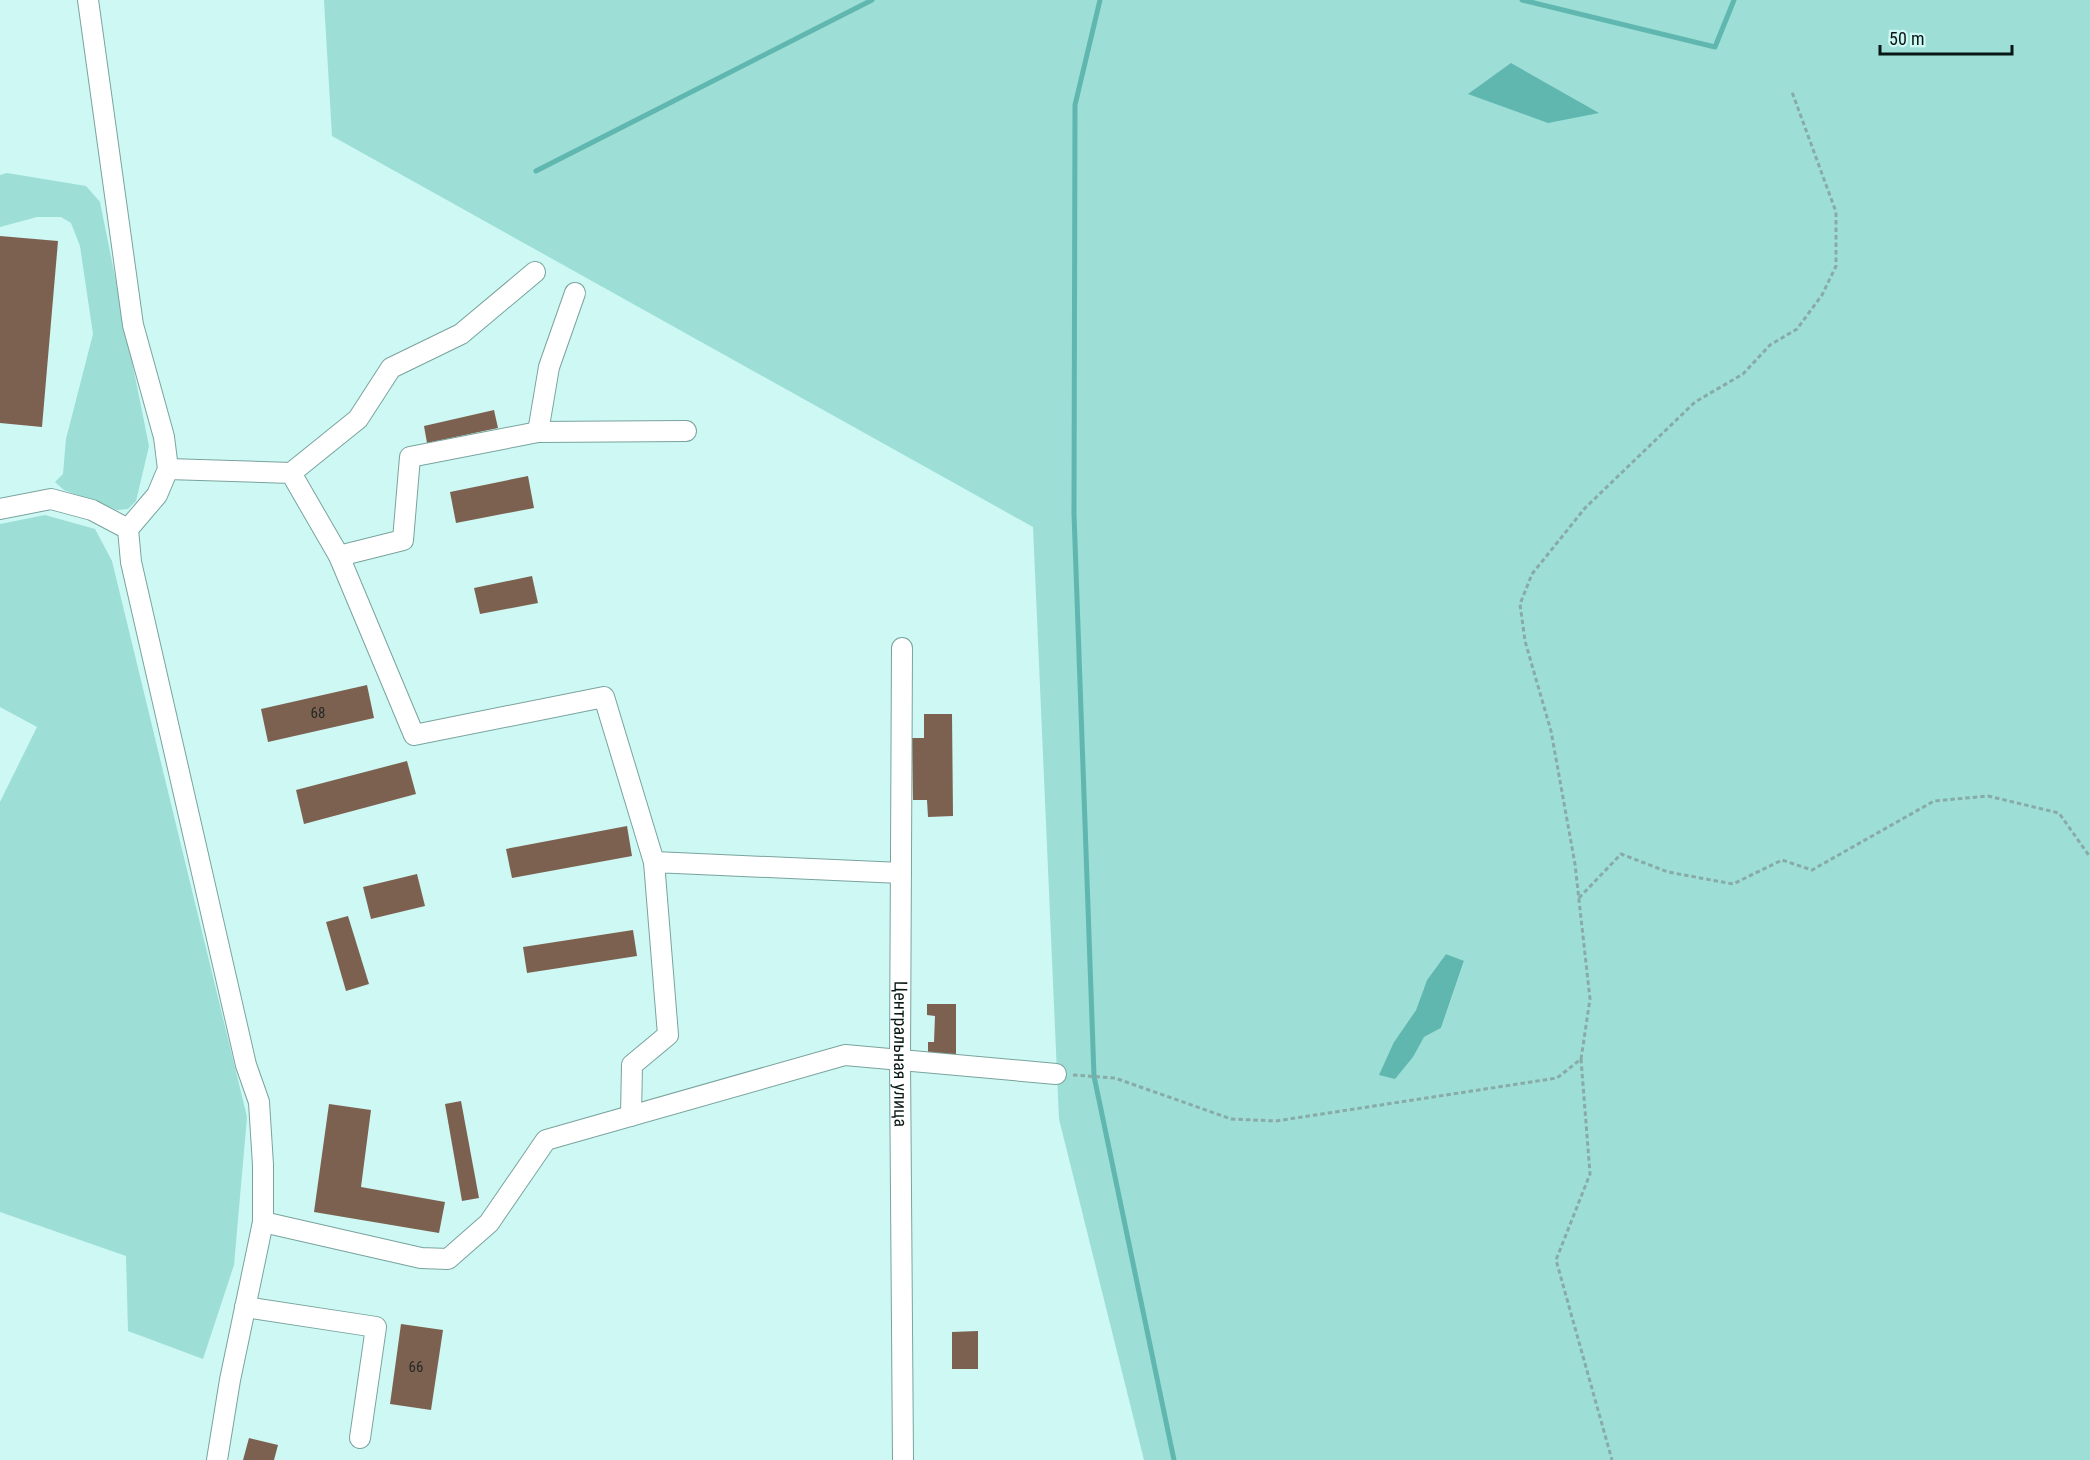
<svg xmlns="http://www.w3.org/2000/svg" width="2090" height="1460" font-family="'Roboto Condensed',sans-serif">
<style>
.green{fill:#9dded6;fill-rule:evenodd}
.water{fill:#60b7af}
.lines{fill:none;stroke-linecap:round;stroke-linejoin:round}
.stream{stroke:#60b7af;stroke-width:5}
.building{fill:#7d6150}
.minor-casing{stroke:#7aa39e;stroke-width:22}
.path{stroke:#89aba7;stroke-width:3;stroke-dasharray:4.5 3;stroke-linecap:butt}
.minor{stroke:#fff;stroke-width:20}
.labels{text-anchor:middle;stroke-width:5;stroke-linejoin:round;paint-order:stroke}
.number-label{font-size:15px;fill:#242a24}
.street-label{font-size:18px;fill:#071715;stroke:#cdf8f3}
</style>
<rect width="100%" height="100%" fill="#cdf8f3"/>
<g class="green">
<path d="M 324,0 L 2090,0 L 2090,1460 L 1144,1460 L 1059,1119 L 1033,527 L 332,136 ZM 1446,954 L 1464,962 L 1441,1028 L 1424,1037 L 1394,1042 L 1416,1010 L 1427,980 Z"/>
<polygon points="7,173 86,186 100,202 149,446 136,501 128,509 117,510 64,490 55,482 63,474 66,439 93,334 80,246 71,223 61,217 37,217 0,227 0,175"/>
<polygon points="45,515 95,529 112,561 247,1117 234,1265 203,1359 128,1331 126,1256 0,1212 0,802 37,727 0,707 0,524"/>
</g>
<g class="water">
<polygon points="1511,63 1599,113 1548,123 1468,94"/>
<polygon points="1446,954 1464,961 1441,1028 1424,1037 1413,1057 1395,1079 1379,1075 1394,1042 1416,1010 1427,980"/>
</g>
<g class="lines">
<g class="stream">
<polyline points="1100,0 1075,105 1074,514 1094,1076 1174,1460"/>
<polyline points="1522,0 1715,47 1734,0"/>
<polyline points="536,171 872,0"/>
</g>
</g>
<g class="building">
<polygon points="0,236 58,241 42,427 0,423"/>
<polygon points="494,410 498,428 427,443 424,426"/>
<polygon points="528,476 534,508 456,523 450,492"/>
<polygon points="532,576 538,603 480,614 474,588"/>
<polygon points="367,685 374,718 268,742 261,709"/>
<polygon points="924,714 952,714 953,816 928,817 927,800 913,800 912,738 924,738"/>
<polygon points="407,761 416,794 304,824 296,790"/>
<polygon points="627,826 632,856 512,878 506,849"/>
<polygon points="417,874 425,906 371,919 363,887"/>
<polygon points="348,916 369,984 346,991 326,922"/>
<polygon points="633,930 637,956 527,973 523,947"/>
<polygon points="927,1004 956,1004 956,1058 928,1058 928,1042 934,1042 935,1016 927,1015"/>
<polygon points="461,1101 479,1198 462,1201 445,1104"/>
<polygon points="329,1104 371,1110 361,1187 445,1202 439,1233 314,1212"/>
<polygon points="401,1324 443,1330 431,1410 390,1404"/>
<polygon points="978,1331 978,1369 952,1369 952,1332"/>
<polygon points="249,1438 278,1445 274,1460 243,1460"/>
</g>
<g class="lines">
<g class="minor-casing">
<g id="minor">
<polyline points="88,0 133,325 164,437 168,469 157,495 128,529 131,562 246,1065 259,1102 263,1165 263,1222 230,1380 217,1460"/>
<polyline points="538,432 549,367 575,293"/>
<polyline points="168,469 291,473 339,556 403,540 410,457 538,432 686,431"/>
<polyline points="291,473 358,419 391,368 461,334 535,272"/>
<polyline points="0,509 51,499 92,510 128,529"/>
<polyline points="339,556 414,735 604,697 654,862"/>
<path id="s1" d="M 902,648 L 900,1060 L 903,1460"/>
<polyline points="631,1116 632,1065 668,1035 654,862 901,873"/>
<polyline points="263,1222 421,1258 448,1259 489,1223 546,1140 845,1055 1056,1074"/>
<polyline points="245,1307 376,1327 360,1438"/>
</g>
</g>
<g class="path">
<polyline points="1579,898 1621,854 1668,872 1733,884 1782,860 1812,870 1934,801 1988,796 2059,813 2090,857"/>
<polyline points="1581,1059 1590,1174 1556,1260 1612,1460"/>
<polyline points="1073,1075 1115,1078 1231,1119 1276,1121 1557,1078 1581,1059 1590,999 1575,864 1551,731 1525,641 1520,604 1532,574 1585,508 1695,402 1743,374 1770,345 1797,329 1822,295 1836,266 1836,212 1792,92"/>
</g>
<use href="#minor" class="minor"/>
</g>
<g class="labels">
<g class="number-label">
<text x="318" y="718">68</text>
<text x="416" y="1372">66</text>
</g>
<g class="street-label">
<text dy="6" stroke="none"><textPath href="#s1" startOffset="406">Центральная улица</textPath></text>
</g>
</g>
<path d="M1880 45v9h132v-9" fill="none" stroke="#071715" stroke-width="3"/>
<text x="1889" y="45" font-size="18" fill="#071715" stroke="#cdf8f3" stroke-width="4.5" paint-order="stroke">50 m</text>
</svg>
